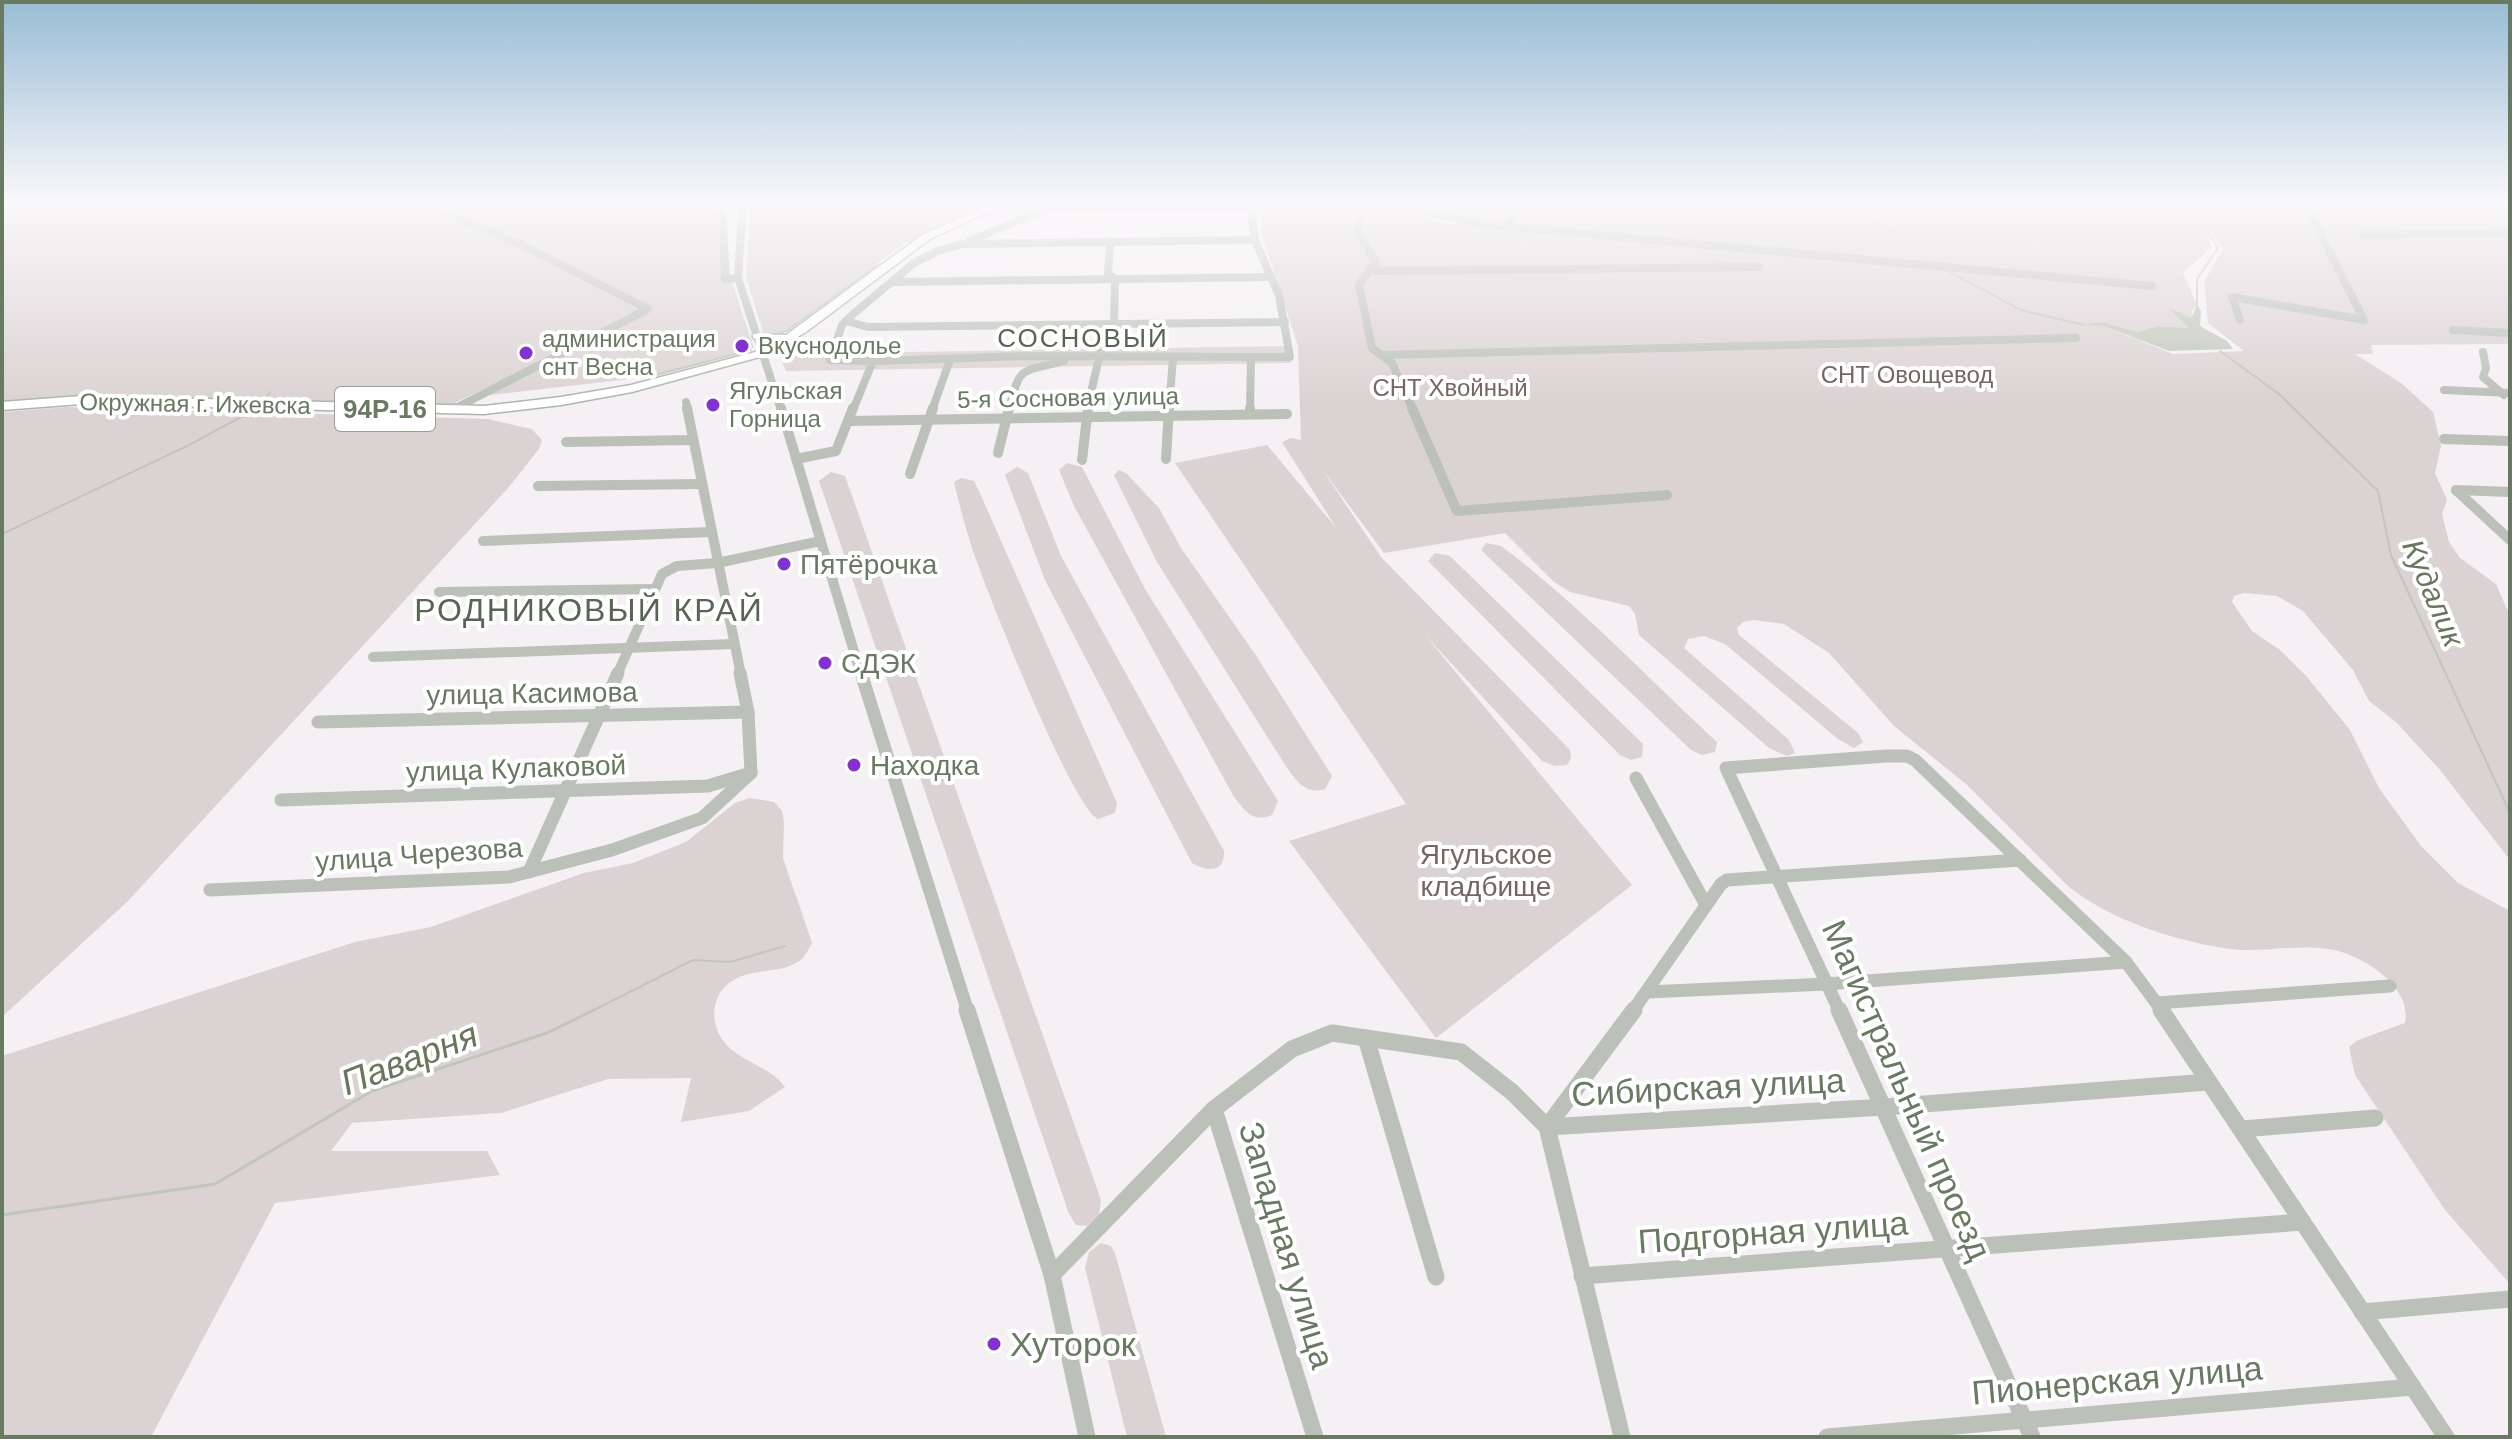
<svg xmlns="http://www.w3.org/2000/svg" width="2512" height="1439" font-family="Arial,sans-serif">
<style>
.green{fill:#dbd2d3;fill-rule:evenodd}
.water{fill:#c0c7b9}
.lines{fill:none;stroke-linecap:round;stroke-linejoin:round}
.stream-far1{stroke:#c0c7b9;stroke-width:2}
.stream{stroke:#c0c7b9;stroke-width:3}
.major-casing{stroke:#afb5ad;stroke-width:3}
.minor-far3{stroke:#bbc0b9;stroke-width:8}
.minor-far2{stroke:#bbc0b9;stroke-width:10}
.minor-far1{stroke:#bbc0b9;stroke-width:13}
.minor{stroke:#bbc0b9;stroke-width:17}
.major{fill:#fff;fill-rule:evenodd}
.poi-dot{fill:#8331d3;stroke:#fff;stroke-width:3}
.labels{text-anchor:middle;stroke-width:8;stroke-linejoin:round;paint-order:stroke}
.far-poi-label{font-size:24px;fill:#687a62;stroke:#fff;text-anchor:start}
.far-park-label{font-size:24px;fill:#776564;stroke:#fff}
.far-street-label{font-size:24px;fill:#687a62;stroke:#fff}
.far-quarter-label{font-size:26px;letter-spacing:2px;fill:#586553;stroke:#fff}
.shield{fill:#fff;stroke:#95a291;stroke-width:2}
.shield-label{font-size:26px;font-weight:bold;fill:#687a62}
.poi-label{font-size:28px;fill:#687a62;stroke:#fff;text-anchor:start}
.street-label{font-size:28px;fill:#687a62;stroke:#fff}
.park-label{font-size:28px;fill:#776564;stroke:#fff}
.water-label{font-size:30px;font-style:italic;fill:#68765c;stroke:#fff}
.quarter-label{font-size:32px;letter-spacing:2px;fill:#586553;stroke:#fff}
.near-street-label{font-size:34px;fill:#687a62;stroke:#fff}
.near-poi-label{font-size:34px;fill:#687a62;stroke:#fff;text-anchor:start}
.near-water-label{font-size:36px;font-style:italic;fill:#68765c;stroke:#fff}
</style>
<rect width="100%" height="100%" fill="#f4f0f3"/>
<g class="green">
<polygon points="2,201 389,201 410,209 398,201 724,201 731,279 754,348 655,376 481,396 530,367 450,405 84,395 2,402"/>
<polygon points="751,201 989,201 902,245 767,345 746,277"/>
<path d="M 1272,201 L 1353,201 L 1358,209 L 1371,204 L 1452,224 L 1753,252 L 1468,220 L 1394,201 L 2510,201 L 2510,344 L 2371,345 L 2373,354 L 2355,354 L 2401,383 L 2433,412 L 2441,446 L 2435,473 L 2447,500 L 2442,514 L 2449,542 L 2460,558 L 2496,584 L 2510,616 L 2510,860 L 2440,770 L 2396,722 L 2369,701 L 2353,670 L 2303,611 L 2277,596 L 2244,593 L 2234,596 L 2232,602 L 2252,631 L 2280,650 L 2307,677 L 2350,730 L 2379,788 L 2421,846 L 2458,883 L 2510,911 L 2510,1284 L 2445,1210 L 2355,1075 L 2349,1047 L 2358,1040 L 2405,1023 C 2413,986 2360,953 2328,949 C 2293,944 2258,954 2223,948 C 2170,939 2111,920 2069,887 L 1966,784 L 1894,726 L 1829,653 L 1784,624 L 1754,620 L 1743,622 L 1737,628 L 1739,635 L 1858,733 L 1863,742 L 1854,748 L 1838,739 L 1725,644 L 1704,636 L 1688,639 L 1684,648 L 1789,740 L 1795,753 L 1787,756 L 1769,748 L 1639,635 L 1635,614 L 1629,606 L 1570,592 L 1554,582 L 1505,533 L 1384,553 L 1322,469 L 1381,557 L 1570,750 L 1571,758 L 1567,765 L 1555,766 L 1542,761 L 1425,635 L 1632,885 L 1436,1038 L 1289,841 L 1406,804 L 1175,463 L 1267,445 L 1337,529 L 1282,442 L 1291,438 L 1301,440 L 1298,346 L 1261,232 L 1262,208 ZM 2201,220 L 2223,249 L 2204,282 L 2208,323 L 2244,351 L 2173,354 L 2104,326 L 2089,325 L 2101,322 L 2138,332 L 2158,326 L 2188,328 L 2176,315 L 2192,318 L 2192,311 L 2197,305 L 2183,273 L 2212,247 Z"/>
<polygon points="1287,346 1291,363 786,371 779,354"/>
<polygon points="67,407 487,419 532,429 542,440 539,449 508,488 128,901 2,1017 2,412"/>
<path d="M 1067,463 L 1082,467 L 1145,589 L 1278,801 L 1272,815 C 1253,823 1245,811 1234,797 L 1074,506 L 1059,470 Z"/>
<path d="M 1017,467 L 1028,473 L 1061,556 L 1224,851 C 1225,873 1207,872 1192,863 L 1045,580 L 1005,475 Z"/>
<path d="M 1119,470 L 1126,473 L 1159,508 L 1181,548 L 1255,654 L 1332,776 L 1325,789 C 1303,796 1293,776 1282,760 L 1157,562 L 1114,475 Z"/>
<polygon points="831,472 845,476 1101,1200 1099,1215 1087,1226 1076,1225 1069,1214 819,481"/>
<path d="M 961,478 L 974,481 L 979,491 L 1117,803 L 1115,813 L 1098,819 C 1073,810 984,585 972,548 C 965,526 959,504 954,482 Z"/>
<path d="M 1486,543 L 1501,546 C 1579,604 1645,676 1717,742 L 1715,752 L 1702,755 L 1691,750 L 1481,550 Z"/>
<polygon points="1435,553 1450,556 1643,744 1642,757 1631,760 1620,755 1428,561"/>
<path d="M 750,798 L 774,802 L 782,811 L 784,823 L 783,858 L 812,943 C 809,948 806,955 802,959 C 786,972 767,969 749,974 C 722,980 708,1003 717,1029 C 728,1061 767,1062 785,1087 L 749,1111 L 681,1122 L 691,1078 L 608,1079 L 501,1113 L 352,1123 L 331,1151 L 487,1151 L 500,1175 L 275,1203 L 151,1437 L 2,1437 L 2,1056 L 355,942 L 431,927 L 584,873 L 633,863 L 686,842 L 735,803 Z"/>
<polygon points="1101,1243 1111,1246 1115,1253 1166,1437 1127,1437 1085,1268 1089,1252"/>
</g>
<polygon class="water" points="2197,305 2201,311 2200,326 2227,341 2233,349 2169,351 2104,326 2084,325 2101,322 2138,332 2158,326 2188,328 2169,308 2191,318"/>
<g class="lines">
<g class="stream-far1">
<polyline points="1865,205 1870,217 1897,235"/>
<polyline points="1948,271 2021,310 2084,325"/>
<polyline points="2197,305 2197,279 2218,248 2198,217"/>
<polyline points="778,334 788,330 877,265"/>
<polyline points="2220,351 2279,394 2378,491 2391,555 2510,813"/>
<polyline points="648,377 751,350"/>
<polyline points="264,401 270,392"/>
<polyline points="2,534 187,446 256,409"/>
<polyline points="590,1012 693,960 730,962 785,946"/>
</g>
<polyline class="stream" points="2,1215 215,1184 372,1091 547,1033 594,1010"/>
<g class="major-casing">
<polygon id="major" points="999,201 1013,201 930,239 806,332 767,355 632,392 561,405 484,414 81,404 2,410 2,402 81,396 484,406 561,397 631,385 759,351 776,341 753,338 753,334 786,335 922,235"/>
</g>
<g class="minor-far3">
<polyline points="395,201 411,208"/>
<polyline points="681,201 723,216 725,279 738,278"/>
<polyline points="743,201 738,278 781,410"/>
<polyline points="1362,201 1358,233 1376,262 1359,285 1372,348 1381,355 2076,338"/>
<polyline points="1380,201 1477,224 1510,227 1514,201"/>
<polyline points="2064,201 2175,210"/>
<polyline points="424,205 522,245 648,309 452,410"/>
<polyline points="1510,227 2152,286"/>
<polyline points="2364,235 2510,233"/>
<polyline points="970,241 1047,208 1257,207"/>
<polyline points="1371,271 1759,267"/>
<polyline points="894,282 1271,277"/>
<polyline points="2240,320 2232,297 2364,320 2304,201"/>
<polyline points="846,321 868,327 1285,322"/>
<polyline points="2453,330 2510,333"/>
<polyline points="2483,352 2486,368 2483,377 2504,395"/>
<polyline points="1381,355 1392,363 1413,410"/>
<polyline points="873,361 1023,356 1251,357"/>
<polyline points="2444,390 2510,393"/>
<polyline points="686,402 688,410"/>
<polyline points="853,410 873,361 830,360 842,325 852,315 914,263 938,251 963,244 1255,240"/>
<polyline points="932,410 950,360"/>
<path d="M 1009,410 C 1020,364 1020,373 1064,361"/>
<polyline points="1087,410 1101,349 1114,324 1115,279 1108,274 1110,241"/>
<polyline points="1169,410 1173,357"/>
<polyline points="1250,410 1251,357 1290,357 1279,296 1255,240 1251,216 1253,210 1266,201"/>
</g>
<g class="minor-far2">
<polyline points="687,408 741,675"/>
<polyline points="781,408 861,675"/>
<polyline points="1412,408 1457,511 1667,495"/>
<polyline points="452,410 455,408"/>
<polyline points="1250,414 1250,408"/>
<polyline points="849,421 1287,414"/>
<polyline points="2444,439 2510,441"/>
<polyline points="566,442 693,440"/>
<polyline points="998,453 1009,408"/>
<polyline points="796,459 836,451 853,408"/>
<polyline points="1166,459 1169,408"/>
<polyline points="1082,460 1088,408"/>
<polyline points="910,474 933,408"/>
<polyline points="538,486 701,484"/>
<polyline points="2456,490 2510,540"/>
<polyline points="2456,490 2510,492"/>
<polyline points="483,541 711,532"/>
<polyline points="439,592 655,589"/>
<polyline points="373,657 734,644"/>
<polyline points="617,675 662,574 677,566 717,563 821,541"/>
</g>
<g class="minor-far1">
<polyline points="740,673 748,712 751,773"/>
<polyline points="861,673 968,1012"/>
<polyline points="318,722 748,712"/>
<polyline points="1636,778 1706,905"/>
<polyline points="281,800 708,786 744,775"/>
<polyline points="529,872 618,673"/>
<polyline points="210,890 509,877 612,850 702,818 751,773"/>
<polyline points="1647,992 1826,984 2126,962"/>
<polyline points="2157,1003 2390,986"/>
<polyline points="1632,1012 1721,884 1727,880 2020,860"/>
<polyline points="1840,1012 1726,768 1886,756 1907,756 1915,760 2126,962 2163,1012"/>
</g>
<g class="minor">
<polyline points="967,1010 1052,1275 1087,1437"/>
<polyline points="1839,1010 2032,1437"/>
<polyline points="2161,1010 2446,1437"/>
<polyline points="1366,1038 1436,1277"/>
<polyline points="1214,1109 1292,1049 1332,1033 1461,1052 1512,1092 1547,1127 1885,1107 2208,1082"/>
<polyline points="2242,1129 2375,1118"/>
<polyline points="1052,1275 1214,1109 1315,1437"/>
<polyline points="1582,1276 2303,1222"/>
<polyline points="2362,1312 2510,1299"/>
<polyline points="1622,1437 1547,1127 1634,1010"/>
<polyline points="1827,1437 2413,1387"/>
</g>
<use href="#major" class="major"/>
</g>
<linearGradient id="sky" x2="0" y2="1"><stop stop-color="#98bcd5"/><stop offset="0.5" stop-color="#faf8fa"/><stop offset="1" stop-color="#faf8fa" stop-opacity="0"/></linearGradient>
<rect width="2512" height="403" fill="url(#sky)"/>
<g class="poi-dot">
<circle cx="742" cy="346" r="8"/>
<circle cx="526" cy="353" r="8"/>
<circle cx="713" cy="405" r="8"/>
<circle cx="784" cy="564" r="8"/>
<circle cx="825" cy="663" r="8"/>
<circle cx="854" cy="765" r="8"/>
<circle cx="994" cy="1344" r="8"/>
</g>
<g class="labels">
<g class="far-poi-label">
<text x="542" y="347">администрация<tspan x="542" dy="28">снт Весна</tspan></text>
<text x="758" y="354">Вкуснодолье</text>
<text x="729" y="399">Ягульская<tspan x="729" dy="28">Горница</tspan></text>
</g>
<g class="far-park-label">
<text x="1907" y="383">СНТ Овощевод</text>
<text x="1450" y="396">СНТ Хвойный</text>
</g>
<g class="far-street-label">
<text transform="translate(1068 398) rotate(-1)" y="8">5-я Сосновая улица</text>
<text transform="translate(195 404) rotate(1)" y="8">Окружная г. Ижевска</text>
</g>
<g class="far-quarter-label">
<text x="1083" y="347">СОСНОВЫЙ</text>
</g>
<rect class="shield" x="335" y="387" width="100" height="44" rx="6"/>
<g class="shield-label">
<text x="385" y="418">94Р-16</text>
</g>
<g class="poi-label">
<text x="800" y="574">Пятёрочка</text>
<text x="841" y="673">СДЭК</text>
<text x="870" y="775">Находка</text>
</g>
<g class="street-label">
<text transform="translate(532 693) rotate(-1)" y="10">улица Касимова</text>
<text transform="translate(516 768) rotate(-2)" y="10">улица Кулаковой</text>
<text transform="translate(419 854) rotate(-4)" y="10">улица Черезова</text>
</g>
<g class="park-label">
<text x="1486" y="864">Ягульское<tspan x="1486" dy="32">кладбище</tspan></text>
</g>
<g class="water-label">
<text transform="translate(2433 593) rotate(67)" y="10">Кудалик</text>
</g>
<g class="quarter-label">
<text x="589" y="621">РОДНИКОВЫЙ КРАЙ</text>
</g>
<g class="near-street-label">
<text transform="translate(1708 1087) rotate(-3)" y="12">Сибирская улица</text>
<text transform="translate(1907 1090) rotate(66)" y="12">Магистральный проезд</text>
<text transform="translate(1773 1232) rotate(-4)" y="12">Подгорная улица</text>
<text transform="translate(1287 1245) rotate(73)" y="12">Западная улица</text>
<text transform="translate(2117 1380) rotate(-5)" y="12">Пионерская улица</text>
</g>
<g class="near-poi-label">
<text x="1010" y="1356">Хуторок</text>
</g>
<g class="near-water-label">
<text transform="translate(409 1058) rotate(-21)" y="13">Паварня</text>
</g>
</g>
<rect width="2512" height="1439" fill="none" stroke="#687a62" stroke-width="8"/>
</svg>
